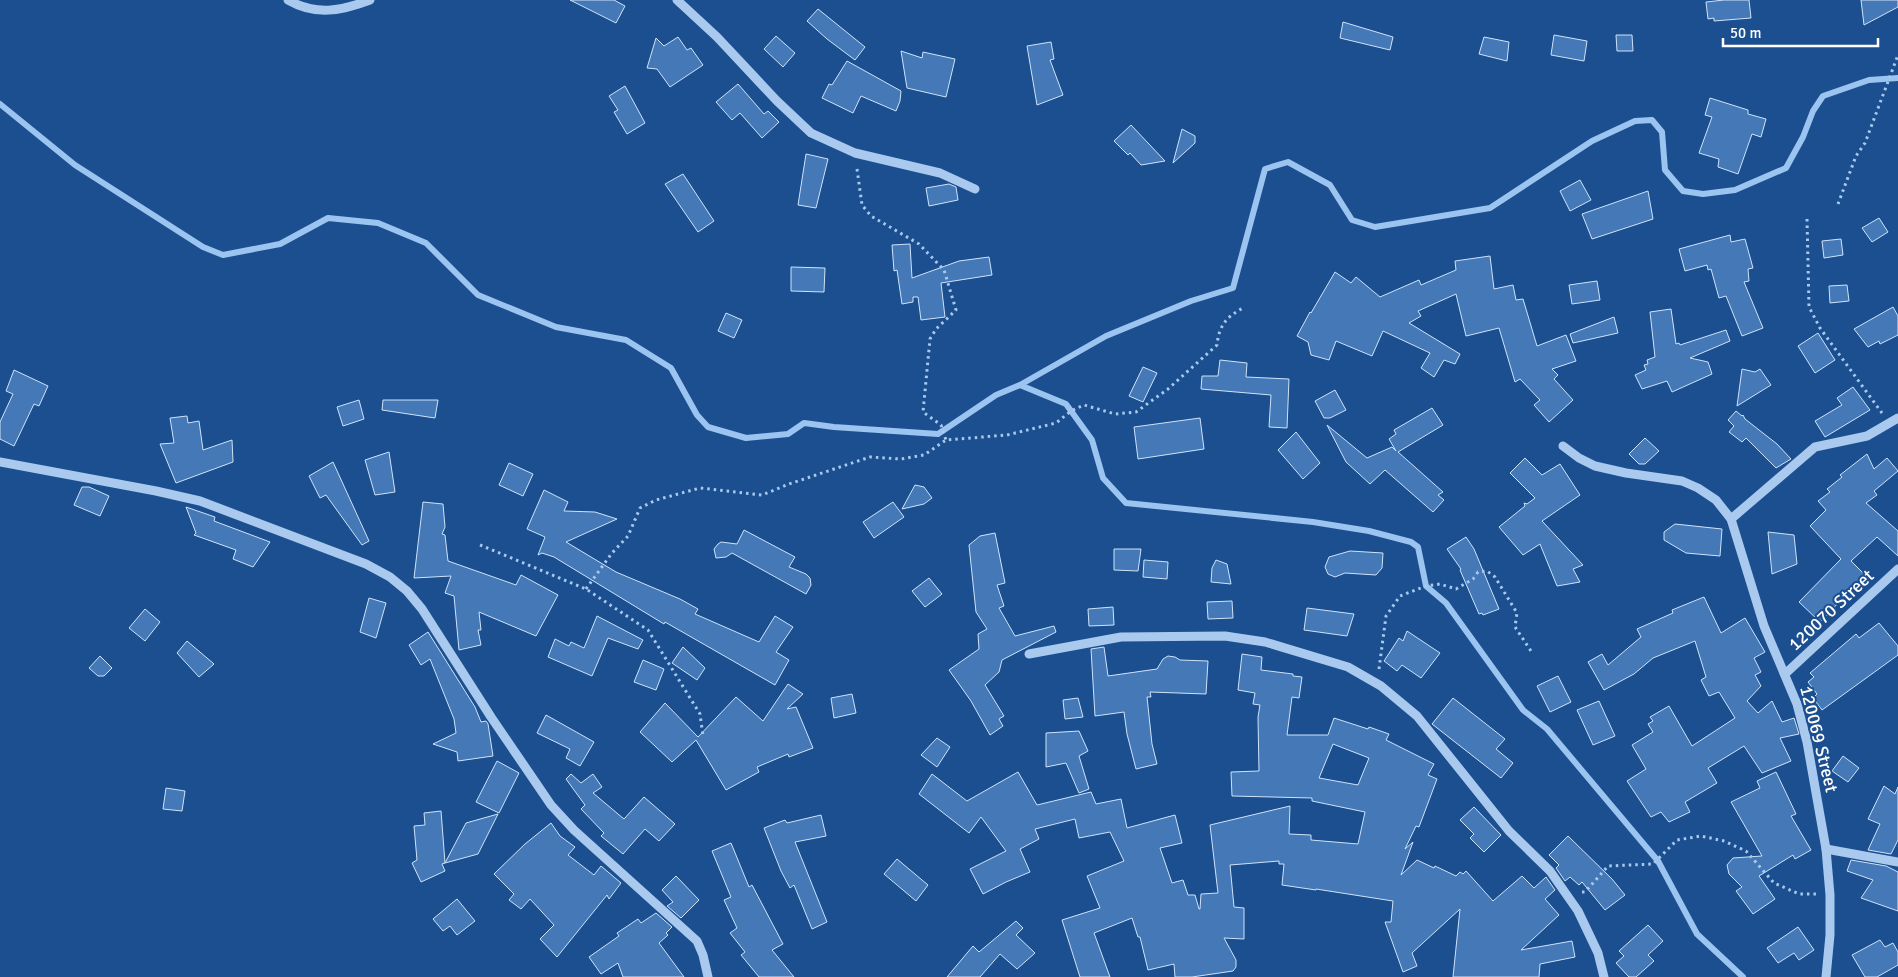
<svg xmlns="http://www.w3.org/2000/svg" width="1898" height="977" font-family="Signika,sans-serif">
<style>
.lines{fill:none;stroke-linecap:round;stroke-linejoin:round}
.stream{stroke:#9cc4f0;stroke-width:6}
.building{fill:#4478b7;stroke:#cfe3fa;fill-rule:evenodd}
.path{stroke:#a9c9ee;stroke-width:3;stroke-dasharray:2.5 4;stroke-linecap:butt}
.minor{stroke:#a9c9ee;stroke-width:9}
.labels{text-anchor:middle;stroke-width:4;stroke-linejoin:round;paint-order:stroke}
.street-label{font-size:18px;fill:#fff;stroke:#1b4f8f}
</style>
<rect width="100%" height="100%" fill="#1b4f8f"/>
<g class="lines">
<g class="stream">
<polyline points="0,104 75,165 203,247 223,255 280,244 328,218 378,223 426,243 478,295 556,327 626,340 671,368 697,415 708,427 746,438 788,434 804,423 834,427 938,434 996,395 1020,385 1066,404 1092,440 1103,478 1126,503 1313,522 1369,531 1411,542 1418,547 1426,586 1446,603 1523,710 1547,729 1658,861 1697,934 1743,977"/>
<polyline points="1020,385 1106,336 1191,301 1233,288 1265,169 1288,162 1330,185 1352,220 1375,227 1490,208 1592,141 1635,121 1652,120 1662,132 1665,170 1683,191 1703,194 1735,190 1786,168 1803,137 1813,111 1823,96 1869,80 1898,78"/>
</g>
</g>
<g class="building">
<polygon points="570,0 614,0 625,6 616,23"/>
<polygon points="1724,0 1749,0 1751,18 1714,21 1714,18 1708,19 1706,2"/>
<polygon points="1861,0 1898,0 1898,7 1864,25"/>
<polygon points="818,9 865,47 855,60 827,39 807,21"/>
<polygon points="1343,22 1393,37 1390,50 1340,38"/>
<polygon points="1554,35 1587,41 1584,61 1551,55"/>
<polygon points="1616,35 1632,35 1633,51 1617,51"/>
<polygon points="776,36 795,53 783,67 764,49"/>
<polygon points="678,37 687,50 691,48 703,65 670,87 657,69 647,68 656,38 664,46"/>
<polygon points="1484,37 1509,42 1507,61 1479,54"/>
<polygon points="1051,42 1054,59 1050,60 1063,95 1037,105 1027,46"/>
<polygon points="901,51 922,58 923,52 955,59 946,97 907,88"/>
<polygon points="847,61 901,91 900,101 896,111 861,96 853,113 822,98 829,84 832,85"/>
<polygon points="738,84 764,114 768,111 779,122 762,138 740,113 732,120 716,102"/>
<polygon points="625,86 645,123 627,134 614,112 618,110 609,96"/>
<polygon points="1710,98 1748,110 1748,114 1766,119 1761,137 1752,134 1738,174 1718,167 1719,159 1699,153 1712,117 1705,115"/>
<polygon points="1131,125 1165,161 1141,165 1130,153 1128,155 1114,141"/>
<polygon points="1182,129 1195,136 1195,143 1173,163"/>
<polygon points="806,154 828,159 816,208 798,205"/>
<polygon points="683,174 714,221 698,232 665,184"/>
<polygon points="1580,180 1591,200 1570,211 1560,191"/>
<polygon points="949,184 956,187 958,200 929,206 926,188"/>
<polygon points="1648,191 1653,219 1592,239 1582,214"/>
<polygon points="1879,218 1888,232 1872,242 1862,228"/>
<polygon points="1730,235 1731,242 1745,239 1753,268 1748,269 1749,281 1744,282 1763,328 1742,336 1726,296 1719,298 1711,269 1708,270 1707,265 1685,271 1679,249"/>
<polygon points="1841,239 1843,255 1824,258 1822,241"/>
<polygon points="910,244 912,278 959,261 989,257 992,275 941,283 945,317 921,320 918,297 913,297 913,302 902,304 897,270 894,271 892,245"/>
<polygon points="1490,256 1494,289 1513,285 1516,300 1523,299 1537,346 1566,335 1576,361 1552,369 1558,375 1554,379 1573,400 1549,422 1534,405 1540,400 1520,379 1515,382 1499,328 1466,336 1456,294 1418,311 1421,316 1409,323 1460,354 1455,364 1444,360 1434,377 1421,368 1430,353 1383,331 1372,356 1336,341 1329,360 1311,355 1308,342 1297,336 1310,312 1311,313 1335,272 1351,283 1356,277 1380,297 1419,280 1421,285 1456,270 1455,261"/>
<polygon points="791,267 825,268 824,292 791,291"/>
<polygon points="1597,281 1600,300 1572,304 1569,285"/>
<polygon points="1847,285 1849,301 1830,303 1829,286"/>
<polygon points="1893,307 1898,316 1898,335 1880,344 1879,341 1868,347 1854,329"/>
<polygon points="1671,309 1676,344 1679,343 1680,345 1726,330 1730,341 1690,358 1708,362 1712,374 1672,392 1667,381 1642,389 1635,375 1646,370 1644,365 1648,364 1647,360 1655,357 1650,312"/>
<polygon points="726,313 742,320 734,338 718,331"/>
<polygon points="1614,317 1618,333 1573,343 1570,334"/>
<polygon points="1818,333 1835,360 1815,373 1798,346"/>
<polygon points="1220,360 1247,363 1246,377 1289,379 1287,428 1269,427 1271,395 1201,389 1202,376 1218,376"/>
<polygon points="1143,367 1157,373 1143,402 1129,396"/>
<polygon points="1742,369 1755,372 1760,369 1771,385 1737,406"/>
<polygon points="14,370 48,386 39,406 34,404 14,446 0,439 0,422 13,394 6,391"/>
<polygon points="1853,387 1870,410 1825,437 1815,421 1842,405 1837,398"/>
<polygon points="1335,390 1346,410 1330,418 1324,418 1315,401"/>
<polygon points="359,400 364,419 343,426 337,407"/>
<polygon points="383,400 438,400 435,418 382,410"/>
<polygon points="1432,408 1443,425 1398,452 1443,492 1438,495 1444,500 1433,512 1385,470 1370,484 1346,462 1327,425 1367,458 1392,447 1396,451 1389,439 1396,434 1394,430"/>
<polygon points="1736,411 1742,416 1743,415 1745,419 1777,444 1791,459 1776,468 1746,438 1742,442 1729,432 1734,426 1728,420"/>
<polygon points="187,416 188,423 199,421 203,450 232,440 233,462 176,483 160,444 174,443 170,418"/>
<polygon points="1200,418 1204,449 1138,459 1134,427"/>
<polygon points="1296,432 1320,463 1303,479 1278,450"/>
<polygon points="1645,438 1659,451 1645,464 1639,464 1629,454"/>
<polygon points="389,452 395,492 375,495 365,460"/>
<polygon points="1867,454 1874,469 1887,458 1898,471 1874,491 1877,495 1866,503 1898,531 1898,556 1877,537 1851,561 1865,575 1820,622 1799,602 1841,559 1810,526 1826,510 1818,501 1830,492 1827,489 1842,477 1840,475"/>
<polygon points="1525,458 1542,475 1560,464 1580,495 1542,521 1583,565 1573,569 1580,582 1557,586 1540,544 1523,555 1499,527 1525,506 1524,503 1527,504 1535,498 1510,473"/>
<polygon points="333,462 369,541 362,545 326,495 320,498 309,476"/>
<polygon points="509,463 533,474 523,496 499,485"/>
<polygon points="915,485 924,487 932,498 924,504 902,509"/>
<polygon points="82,487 89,487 109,496 100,516 74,505"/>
<polygon points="544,490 568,502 564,511 595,512 617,519 566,542 616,572 680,599 698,609 695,614 759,642 775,616 793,627 776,652 789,660 775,685 665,622 664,624 554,557 542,553 538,555 545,537 527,529"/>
<polygon points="423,502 443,504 445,527 442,534 445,535 448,561 516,585 521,575 558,595 536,636 479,612 481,630 478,630 481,645 459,650 454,596 445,593 451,576 414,578"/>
<polygon points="893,502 904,517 874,538 863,522"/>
<polygon points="186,507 215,517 214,521 270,542 253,567 233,559 236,550 194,535 196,533"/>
<polygon points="1675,524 1722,529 1720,556 1686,553 1664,540 1664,532"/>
<polygon points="744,530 795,557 789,567 806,574 810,578 811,585 806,594 732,553 726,557 716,558 714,549 718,544 721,542 737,544"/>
<polygon points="1768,532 1794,535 1797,564 1772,574"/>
<polygon points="995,533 1005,583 997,585 1004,606 999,608 1015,636 1054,626 1056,632 1002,660 999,672 985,685 1004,716 999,719 1003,726 990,735 971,701 949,670 979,649 978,634 987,629 976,612 969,545 980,536"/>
<polygon points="1466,537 1474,549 1499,609 1483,615 1482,613 1479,614 1460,570 1461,569 1447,549"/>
<polygon points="1114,549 1141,549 1138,571 1114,570"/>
<polygon points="1350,551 1383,553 1382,568 1376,575 1345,573 1335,577 1328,574 1325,567 1329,557"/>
<polygon points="1144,560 1168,562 1167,579 1143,577"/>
<polygon points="1216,560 1227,564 1231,584 1211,582 1212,568"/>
<polygon points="929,578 942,594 925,607 912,591"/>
<polygon points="1704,597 1721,633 1745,618 1765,652 1754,658 1761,672 1755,675 1761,686 1747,701 1758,713 1772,701 1782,722 1794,718 1799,734 1780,738 1791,761 1762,773 1744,746 1708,768 1717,783 1685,802 1690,812 1669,822 1661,812 1651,817 1627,781 1646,769 1632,745 1653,732 1648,724 1653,721 1650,717 1669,706 1692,746 1735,718 1719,692 1709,696 1701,680 1706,677 1695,641 1653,658 1634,674 1604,690 1588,662 1602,654 1608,665 1641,637 1637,629 1673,613 1672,610"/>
<polygon points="369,598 386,603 376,638 360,632"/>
<polygon points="1232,601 1233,618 1208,619 1207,602"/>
<polygon points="1113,607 1114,625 1089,626 1088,609"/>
<polygon points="1307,608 1354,614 1347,636 1304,630"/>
<polygon points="145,609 160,622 145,641 129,628"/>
<polygon points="597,616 643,640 638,649 608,638 592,676 548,657 555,639 569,646 571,642 584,648"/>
<polygon points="1879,623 1898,646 1898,655 1822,710 1813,698 1817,694 1808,682 1814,677 1810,673 1856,634 1859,638"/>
<polygon points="1407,631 1440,653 1421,678 1402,665 1397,671 1384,661 1399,638 1403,641"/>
<polygon points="428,632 475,707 481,722 486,721 488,724 493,756 458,761 457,752 433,744 456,733 454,719 430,659 421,665 409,645"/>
<polygon points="187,641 214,664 199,677 177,653"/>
<polygon points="683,647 705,668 697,680 672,663"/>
<polygon points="1104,647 1108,676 1157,669 1163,659 1168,656 1175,657 1180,660 1208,661 1206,694 1150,692 1151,697 1147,697 1152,744 1157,764 1136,769 1127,734 1124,712 1095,716 1091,649"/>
<path d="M 1242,654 L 1262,657 L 1261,670 L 1293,674 L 1293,676 L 1302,677 L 1299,698 L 1292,697 L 1287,735 L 1328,735 L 1334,718 L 1368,729 L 1369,727 L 1389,734 L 1386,740 L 1434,764 L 1428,775 L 1437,779 L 1419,827 L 1416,826 L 1405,849 L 1413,842 L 1401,875 L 1417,860 L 1434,868 L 1435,866 L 1456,876 L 1460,872 L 1463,874 L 1466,871 L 1493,901 L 1522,876 L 1534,888 L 1546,877 L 1555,890 L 1545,899 L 1559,915 L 1521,950 L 1572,941 L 1575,957 L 1540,964 L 1539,977 L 1453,977 L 1460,909 L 1412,953 L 1417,966 L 1403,972 L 1385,922 L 1391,922 L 1393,901 L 1316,889 L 1316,890 L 1282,885 L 1284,864 L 1279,864 L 1279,861 L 1230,865 L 1234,907 L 1244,908 L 1244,939 L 1224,938 L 1236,960 L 1236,967 L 1233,971 L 1192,977 L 1175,977 L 1174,964 L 1148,970 L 1140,937 L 1138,937 L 1132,918 L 1094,933 L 1110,977 L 1080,977 L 1062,920 L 1100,908 L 1087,876 L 1124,861 L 1110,832 L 1079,838 L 1075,819 L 1035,829 L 1039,839 L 1020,849 L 1030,872 L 1006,882 L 983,894 L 970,869 L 1006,851 L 981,817 L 969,833 L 919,794 L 932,774 L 967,801 L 1018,772 L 1037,805 L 1091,792 L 1096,804 L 1121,799 L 1127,828 L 1175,815 L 1182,843 L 1160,848 L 1172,883 L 1183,880 L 1188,895 L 1195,895 L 1199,909 L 1200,909 L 1201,894 L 1218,893 L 1210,825 L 1290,806 L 1289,834 L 1311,835 L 1311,840 L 1358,844 L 1365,812 L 1312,801 L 1312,798 L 1232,796 L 1231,772 L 1259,771 L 1258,717 L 1260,705 L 1253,704 L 1255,693 L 1238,690 ZM 1333,744 L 1369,758 L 1358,785 L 1319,778 Z"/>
<polygon points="100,656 112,668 104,676 98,676 89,668"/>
<polygon points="643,660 664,669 656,690 634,682"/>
<polygon points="1558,676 1571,702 1550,712 1537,686"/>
<polygon points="788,684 803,694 787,709 796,707 813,748 789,757 788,754 757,767 759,772 726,790 696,740 672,762 640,732 665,703 698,737 736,697 763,721"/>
<polygon points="852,694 856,713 834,718 831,698"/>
<polygon points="1078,698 1083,717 1065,719 1063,700"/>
<polygon points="1453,698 1505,739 1496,749 1513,763 1501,778 1432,724"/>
<polygon points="1599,701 1615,736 1593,745 1577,710"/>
<polygon points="546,715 594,742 580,766 566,758 570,749 537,733"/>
<polygon points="1079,731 1088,751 1079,756 1089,789 1079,793 1066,763 1046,767 1046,733"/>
<polygon points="937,738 950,747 937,767 921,755"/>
<polygon points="1843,756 1859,768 1848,782 1832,771"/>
<polygon points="497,761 519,773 499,813 476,802"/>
<polygon points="1776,772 1796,814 1791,816 1811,850 1795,859 1793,855 1759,876 1775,899 1753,914 1736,891 1742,887 1729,874 1727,865 1733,858 1762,856 1731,802 1760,788 1757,781"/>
<polygon points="571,774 581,783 593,774 602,787 593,793 624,819 644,797 675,824 659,841 645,829 623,854 601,836 604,833 581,809 585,805 566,779"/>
<polygon points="1884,786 1895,794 1898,787 1898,840 1891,854 1868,850 1880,824 1868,819"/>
<polygon points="166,788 185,791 182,811 163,809"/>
<polygon points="1474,807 1501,835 1484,852 1470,838 1474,834 1460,820"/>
<polygon points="441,811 445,863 442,864 445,871 421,882 412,863 417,860 414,826 425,825 424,813"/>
<polygon points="498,814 478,854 445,863 466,823"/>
<polygon points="821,815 826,836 795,842 827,922 812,929 794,885 790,888 781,871 764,828 785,820 787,823"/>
<polygon points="551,823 560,836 575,847 568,855 594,875 601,866 621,883 609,899 607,895 557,957 540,939 554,925 530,899 521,909 509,900 514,894 494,874 525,844"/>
<polygon points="1568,836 1612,879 1625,895 1605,910 1582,882 1579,885 1570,877 1565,881 1556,868 1559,865 1549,855"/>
<polygon points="731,843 749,887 752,885 783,944 772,950 794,977 759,977 741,955 745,952 730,933 737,928 724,900 731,897 712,851"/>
<polygon points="897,859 928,885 916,901 884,874"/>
<polygon points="1851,860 1886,866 1898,872 1898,911 1861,898 1873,880 1847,871"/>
<polygon points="676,876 699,900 681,918 667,906 673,902 662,890"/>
<polygon points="457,899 475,921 457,935 450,926 443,931 433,919"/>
<polygon points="656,913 672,927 666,933 668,935 659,943 684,977 623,977 618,963 601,974 589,957 619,936 617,933 638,919 641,923"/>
<polygon points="1016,921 1023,928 1016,935 1035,953 1017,969 1000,954 980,977 947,977 973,946 979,952"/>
<polygon points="1648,925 1663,941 1648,955 1654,961 1636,977 1629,977 1616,963 1624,956 1619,951"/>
<polygon points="1798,927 1814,950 1799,960 1794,953 1778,963 1767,948"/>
<polygon points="1880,940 1885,947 1893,943 1898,952 1898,965 1877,977 1865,977 1852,955"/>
</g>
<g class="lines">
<g class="path">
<polyline points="857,169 862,205 871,216 919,244 944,270 956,310 936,329 930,339 923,412 941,425 946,440"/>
<polyline points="1838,204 1856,156 1865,143 1898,55"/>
<polyline points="1807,219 1809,307 1820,328 1882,413"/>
<polyline points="480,545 586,589 648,630 700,714 703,736"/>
<path d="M 586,589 L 612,553 L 628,536 L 640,508 L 656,500 L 700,488 L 762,495 L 789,484 L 870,457 L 901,459 L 924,455 L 946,440 L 1007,435 L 1056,423 L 1071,411 L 1084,405 L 1115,414 L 1136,412 L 1168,389 L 1217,345 C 1219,325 1227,316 1245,307"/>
<polyline points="1379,669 1386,616 1400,596 1426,586 1440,584 1456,589 1473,579 1478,572 1487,571 1495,577 1517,613 1515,627 1531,651"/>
<polyline points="1582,892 1585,892 1608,866 1653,864 1677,840 1701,836 1724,841 1746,851 1774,883 1799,894 1816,894"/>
</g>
<g class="minor">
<path d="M 288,0 C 316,16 341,11 370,0"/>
<polyline points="677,0 717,37 777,101 811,133 855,153 940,173 975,189"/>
<polyline points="1563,446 1579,458 1595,466 1626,473 1682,481 1698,488 1716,500 1731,519 1764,626 1797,704 1807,742 1826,849 1830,895 1830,935 1826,977"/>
<polyline points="0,462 156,491 200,501 366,564 390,577 407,591 422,609 491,717 551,805 574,830 697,941 703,955 708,977"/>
<polyline points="1731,519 1815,447 1867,436 1898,418"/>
<polyline points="1029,654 1121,637 1225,636 1265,642 1348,667 1381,686 1417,716 1509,831 1550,871 1578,911 1598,953 1604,977"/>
<polyline points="1785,674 1898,569"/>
<polyline points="1826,849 1898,862"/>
</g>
</g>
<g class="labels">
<g class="street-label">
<text transform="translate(1831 610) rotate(-43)" y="6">120070 Street</text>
<text transform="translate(1819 739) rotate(76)" y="6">120069 Street</text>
</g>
</g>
<path d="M1723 38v8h155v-8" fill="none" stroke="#ffffff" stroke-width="2.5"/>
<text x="1730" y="38" font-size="15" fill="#ffffff" stroke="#1b4f8f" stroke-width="4" paint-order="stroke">50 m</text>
</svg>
